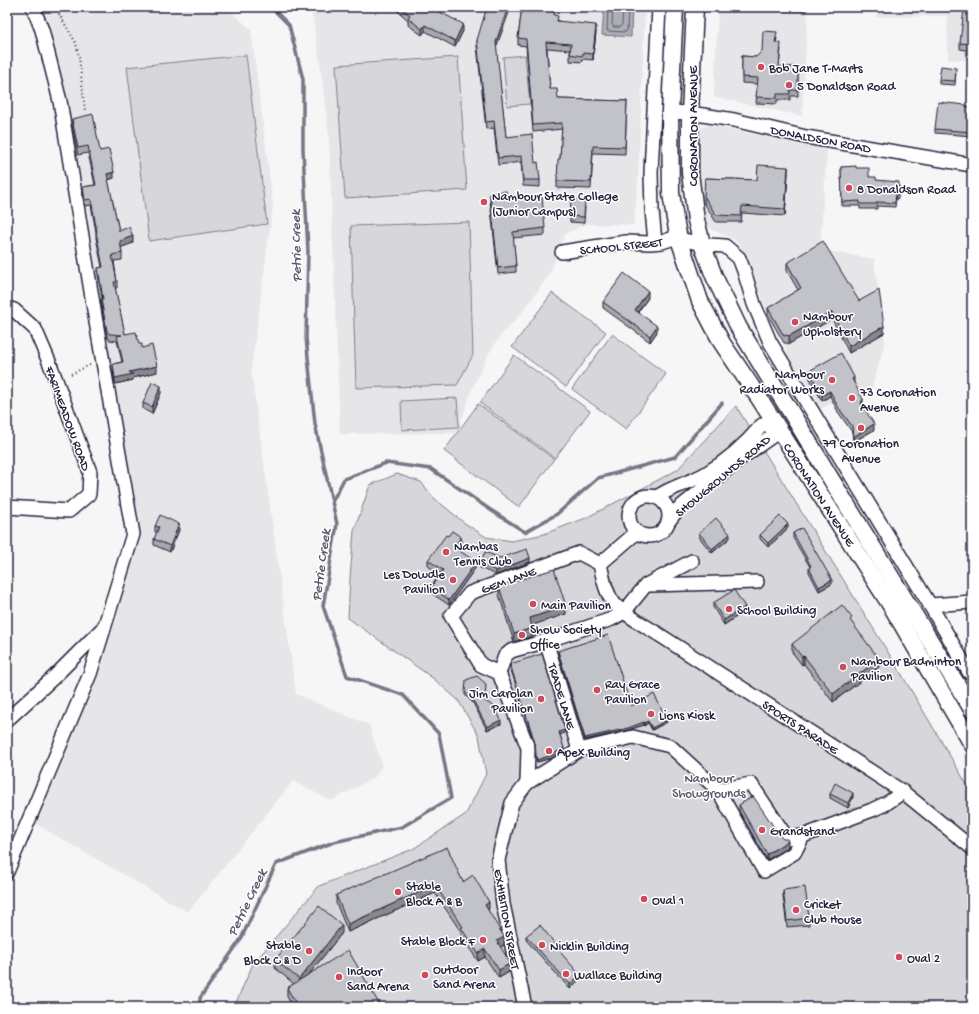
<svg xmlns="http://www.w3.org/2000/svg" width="979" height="1014" font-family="'Gochi Hand',sans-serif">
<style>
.built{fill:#e6e6e9}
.green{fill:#d7d7db;stroke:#7c7c8b}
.water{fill:#aeaeb7;stroke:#767685}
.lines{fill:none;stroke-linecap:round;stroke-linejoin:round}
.shore{stroke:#5a5a6d;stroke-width:1}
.stream{stroke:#767685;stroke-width:3.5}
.minor-casing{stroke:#22223b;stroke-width:16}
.major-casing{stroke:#22223b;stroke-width:19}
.path{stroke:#22223b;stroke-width:2;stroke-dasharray:1 3;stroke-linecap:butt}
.minor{stroke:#fff;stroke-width:13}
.major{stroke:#fff;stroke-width:16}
.wall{fill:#a7a7ad;stroke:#22223b}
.shaded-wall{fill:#88888d;stroke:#22223b}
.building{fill:#c2c2c9;stroke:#22223b}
.poi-dot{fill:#d1495b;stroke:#fff;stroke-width:1.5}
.labels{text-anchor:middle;stroke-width:3;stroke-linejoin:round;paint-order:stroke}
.poi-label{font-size:13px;fill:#22223b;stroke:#fff;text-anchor:start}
.street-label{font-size:13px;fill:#22223b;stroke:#fff}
.park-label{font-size:13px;fill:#58586b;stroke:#fff}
.water-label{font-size:14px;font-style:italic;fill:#5a5a6d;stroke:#fff}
</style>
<rect width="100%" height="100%" fill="#f6f6f7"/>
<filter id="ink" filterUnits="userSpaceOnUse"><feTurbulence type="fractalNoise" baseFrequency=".025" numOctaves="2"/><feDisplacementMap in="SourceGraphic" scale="8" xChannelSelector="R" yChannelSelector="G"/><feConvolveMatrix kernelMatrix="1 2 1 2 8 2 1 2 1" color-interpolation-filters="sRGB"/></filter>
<g filter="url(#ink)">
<g class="built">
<polygon points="40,7 225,7 251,29 273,205 251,370 296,694 369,725 382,765 375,777 331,801 293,781 188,912 36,824 98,676 136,533 62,97 43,11"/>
<polygon points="311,7 645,7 638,180 634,225 586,224 565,234 549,275 520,315 501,335 489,353 472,389 457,433 340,434 329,135 320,62"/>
<polygon points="718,7 808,7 802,116 714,97"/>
<polygon points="877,7 972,7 972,61 948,59 947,16 876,17"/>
<polygon points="710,125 827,149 820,246 827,251 874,259 885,342 871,391 860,394 857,389 819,410 787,353 785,346 768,315 747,258 740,247 735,240 708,228 703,224 698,215 696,135 698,130 702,128 705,126"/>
</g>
<g class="green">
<polygon points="246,55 267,224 149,241 127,67"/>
<polygon points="525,55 530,104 507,106 503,57"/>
<polygon points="458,57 467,190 345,198 336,65"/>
<polygon points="469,222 473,355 457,385 356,388 351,226"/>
<polygon points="552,293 606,332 566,387 512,347"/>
<polygon points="612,334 666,374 626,429 572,389"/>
<polygon points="514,355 590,411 555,458 480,403"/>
<polygon points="457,398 459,427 402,430 401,401"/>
<polygon points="478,404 554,459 519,507 444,451"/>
<polygon points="736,406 899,670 972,793 972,1007 234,1007 253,964 319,886 413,849 466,814 486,774 479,736 458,700 434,679 348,618 350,578 354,531 370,485 397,474 421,482 434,498 463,522 486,537 512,541 544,534 586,518 677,470"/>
</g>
<polygon class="water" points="604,7 632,7 631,37 602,35"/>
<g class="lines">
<g class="shore">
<polyline points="608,7 607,31 625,32 627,31 628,7"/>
<polyline points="613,7 612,25 614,27 620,27 622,25 623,7"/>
</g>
<g class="stream">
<polyline points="332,502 344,479 386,463 431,469 489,509 525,532 557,514 598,478 675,457 722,403"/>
<polyline points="200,1007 200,998 241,939 276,864 334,842 402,827 451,798 439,734 403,695 347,676 323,606 337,524 315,424 306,338 308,251 303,149 303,79 289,25 271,7"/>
</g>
<g class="minor-casing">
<g id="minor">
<polyline points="670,112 690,113 734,120 806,137 972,165"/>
<polyline points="655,242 652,210 651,173 659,7"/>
<polyline points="562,252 626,242 650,243 662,242 671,239 679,239 709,245 725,246 739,258 744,271 754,304 770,342 930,605 969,672"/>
<polyline points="7,308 14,310 35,329 50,364 90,472 89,494 69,511 7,507"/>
<circle cx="649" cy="516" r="20"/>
<path d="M 657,497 C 671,487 689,483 705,474 C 726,462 746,444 762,425 L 776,426"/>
<polyline points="668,522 678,509 741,458 771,437 776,426"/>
<path d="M 637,532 L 600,564 C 603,577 605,591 613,602 C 620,612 647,627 658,634 L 903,792 L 972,848"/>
<polyline points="650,585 757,582"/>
<polyline points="930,605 972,602"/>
<polyline points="546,641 579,750"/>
<polyline points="499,673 528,748 527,783 512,803 498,860 503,904 525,1007"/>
<polyline points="499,673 481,665 451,616 470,593 579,553 600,564"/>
<polyline points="499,673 505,656 511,651 546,641 612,619 624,612 646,585 692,561"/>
<polyline points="7,720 54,677 104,627"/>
<polyline points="527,783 579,750 633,737 670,746 718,790 764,871 794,853 803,836 872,810 887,803 903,792"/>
<polyline points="718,790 751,784 787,838 803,836"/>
<polyline points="7,872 90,674 133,534 96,322 60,101 42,30 33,7"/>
</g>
</g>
<g class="major-casing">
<g id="major">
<polyline points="675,7 670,112 671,193 675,219 679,239 700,301 722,343 759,398 893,609 972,744"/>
<polyline points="695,7 690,113 690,173 696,220 702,244 714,276 739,328 767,374 792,414 831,479 972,709"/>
</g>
</g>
<g class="path">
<polyline points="55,7 76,43 79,57 85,111"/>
<polyline points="71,374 92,364"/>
</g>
<use href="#minor" class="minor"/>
<use href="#major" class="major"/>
</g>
<g class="wall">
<polygon points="393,7 443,7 439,12 463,31 455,47 425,31 422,35 408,25 408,20"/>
<polygon points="522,7 555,7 554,15 558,21 596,32 593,60 583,59 582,62 570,61 570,50 547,48 550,89 558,99 627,101 625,154 593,153 591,189 557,188 557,181 560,159 562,129 533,132 526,46 518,45 518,38"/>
<polygon points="725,7 807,7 806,11 725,8"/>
<polygon points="972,10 972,51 960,49 960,43"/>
<polygon points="777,38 776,43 781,49 779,67 798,67 798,96 790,96 790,100 777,100 777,104 756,103 758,84 742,83 742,56 756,57"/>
<polygon points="477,40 496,47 506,137 535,163 540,180 540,187 523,186 521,162 498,165 494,128 486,129 477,46"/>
<polygon points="956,72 955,85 939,84 939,80"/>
<polygon points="966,106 972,107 972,136 935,133 935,129"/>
<polygon points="72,119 100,151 114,178 108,180 119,231 133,243 121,247 122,253 122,260 114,261 117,282 117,288 115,288 125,334 139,344 142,348 157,372 133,378 133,380 115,384 113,370 113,364 122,362 117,341 109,340 107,337 101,305 101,299 102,299 98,275 98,268 102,267 96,238 96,232 91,205 85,206 83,194 83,187 95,185 88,153 78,155 72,125"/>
<polygon points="841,167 856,168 869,177 876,180 899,186 898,199 896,198 895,207 877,206 877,209 860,209 860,206 842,206"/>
<polygon points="788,173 785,216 742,213 741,222 716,222 704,203 705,178 757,180"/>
<polygon points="490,193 507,195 545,228 545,235 513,238 516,266 516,272 498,274 490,200"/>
<polygon points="585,207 584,223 570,222 570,216"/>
<polygon points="787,263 859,301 884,333 849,353 832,319 789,344 787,343 784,343 768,315 768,308 798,290 787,271"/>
<polygon points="648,298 638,312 657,332 650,342 603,308 603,302"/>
<polygon points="809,371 854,383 863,405 862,406 874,430 853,442 852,432 838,412 830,396 822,401 809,377"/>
<polygon points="161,393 152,414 143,409 143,403"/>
<polygon points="155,526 179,530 170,552 154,545 154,539 157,533 155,532"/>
<polygon points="788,528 768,547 760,539 760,535"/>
<polygon points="699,533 730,538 712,553 699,537"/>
<polygon points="793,533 832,584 819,591 809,572 809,568 810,567 793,538"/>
<polygon points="461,543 457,549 476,567 449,605 431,593 431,587 440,574 428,566 428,560"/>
<polygon points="530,562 496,575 480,568 480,564"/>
<polygon points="499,586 566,614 532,625 532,636 514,642 499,595"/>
<polygon points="713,603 745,611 724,625 713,607"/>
<polygon points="852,623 879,667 833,702 804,664 802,665 792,652 792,644"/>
<polygon points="972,623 972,645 969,645 968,624"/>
<polygon points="558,651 631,706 667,722 652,730 648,723 644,726 644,725 628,730 585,740 558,653"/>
<polygon points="510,664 565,733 560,734 564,750 552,758 537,762 536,757 535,745 510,667"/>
<polygon points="465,692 485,702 501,724 487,730 473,703 465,695"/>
<polygon points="830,794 853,797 848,808 830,798"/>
<polygon points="739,805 780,836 788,847 767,860 739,811"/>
<polygon points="463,882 489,909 488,910 504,945 500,947 509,972 499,978 485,957 478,961 461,936 461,932 435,893 348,932 336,903 336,895"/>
<polygon points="783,890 809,918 809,925 787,927 783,896"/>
<polygon points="342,933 309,974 381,1007 293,1007 287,997 287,988 294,984 275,968 275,960"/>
<polygon points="526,936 580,979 570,989 526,940"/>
</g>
<g class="shaded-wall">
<polygon points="438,7 443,7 436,17 436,10"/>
<polygon points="508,7 511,7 496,48 496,42"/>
<polygon points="463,24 463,31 455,47 455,41"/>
<polygon points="425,25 425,31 422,35 422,29"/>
<polygon points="596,25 596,32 593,60 593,54"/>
<polygon points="788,167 788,173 785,216 785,209"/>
<polygon points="114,172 114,178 107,180 107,174"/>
<polygon points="133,236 133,243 120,248 120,241"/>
<polygon points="648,291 648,298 635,316 635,310"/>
<polygon points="832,312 832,319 789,344 789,336"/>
<polygon points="657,326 657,332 650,342 650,336"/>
<polygon points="884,326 884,333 849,353 849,346"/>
<polygon points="157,366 157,372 133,378 133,380 115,384 115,378 129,372"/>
<polygon points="854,377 854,383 852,384 852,379"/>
<polygon points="161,386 161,393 152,414 152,407"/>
<polygon points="830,391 830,396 822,401 822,395"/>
<polygon points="863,399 863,405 861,409 861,403"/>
<polygon points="874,424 874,430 853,442 853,437"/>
<polygon points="179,524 179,530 170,552 170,546"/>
<polygon points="788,524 788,528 768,547 768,543"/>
<polygon points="730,534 730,538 712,553 712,549"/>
<polygon points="461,537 461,543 454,553 454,547"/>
<polygon points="530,558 530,562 496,575 496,571"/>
<polygon points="476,562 476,567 449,605 449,600"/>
<polygon points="832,580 832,584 819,591 819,587"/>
<polygon points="566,606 566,614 530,626 530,618"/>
<polygon points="745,607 745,611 724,625 724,620"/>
<polygon points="532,628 532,636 514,642 514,634"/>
<polygon points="804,656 804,664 802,665 802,657"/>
<polygon points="879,659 879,667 833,702 833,694"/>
<polygon points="501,720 501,724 487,730 487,727"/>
<polygon points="667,720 667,722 652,730 652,728"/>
<polygon points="648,721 648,723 644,726 644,723"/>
<polygon points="644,722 644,725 628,730 585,740 585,738"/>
<polygon points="565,730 565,733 559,735 559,732"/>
<polygon points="564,748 564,750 552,758 537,762 537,760"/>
<polygon points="853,793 853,797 848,808 848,803"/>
<polygon points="788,841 788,847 767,860 767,854"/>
<polygon points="435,885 435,893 348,932 348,924"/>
<polygon points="489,902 489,909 485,912 485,905"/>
<polygon points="342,925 342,933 299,987 299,979"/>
<polygon points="504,937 504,945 497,949 497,941"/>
<polygon points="485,949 485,957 478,961 478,953"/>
<polygon points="509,964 509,972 499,978 499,970"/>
<polygon points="580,975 580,979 570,989 570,984"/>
</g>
<g class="building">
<polygon points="400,7 438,7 436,10 463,24 455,41 425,25 422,29 408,18 410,15"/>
<polygon points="487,7 508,7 496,42 506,137 532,134 535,163 538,162 540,180 523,180 521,156 498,158 494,121 486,122 477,40"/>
<polygon points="522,7 555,7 554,15 558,16 557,21 596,25 593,54 583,53 582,56 570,54 571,44 546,42 550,89 557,89 558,99 627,101 625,147 593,146 591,182 557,181 558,159 560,159 562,123 533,125 526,39 518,38"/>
<polygon points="964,9 972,10 972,44 960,43"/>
<polygon points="763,31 777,32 775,43 781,43 779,67 798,67 798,90 790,90 790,94 777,94 777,98 756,97 758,78 742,77 742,56 756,57 762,51"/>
<polygon points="941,66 956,68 955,81 939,80"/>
<polygon points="938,102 966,105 966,106 972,107 972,132 935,129"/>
<polygon points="93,114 100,151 109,149 114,172 107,174 119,231 129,227 133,236 120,241 122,253 112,255 117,282 114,282 125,334 136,332 139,344 142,344 142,348 152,345 157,366 129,372 133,374 115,378 113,364 123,362 117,336 122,335 111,334 109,334 107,331 101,299 103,299 98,268 103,267 96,232 97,232 91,199 85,200 83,187 96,185 88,146 78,148 72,119"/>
<polygon points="758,165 788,167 785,209 742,206 741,216 716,215 704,196 705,178 757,180"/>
<polygon points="856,166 856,168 869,168 869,177 876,177 876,180 899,182 898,194 896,194 895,203 877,202 877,204 860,204 860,201 842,202 841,167"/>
<polygon points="506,191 507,195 542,197 545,228 513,232 516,266 498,268 490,193"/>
<polygon points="571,199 585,200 584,217 570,216"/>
<polygon points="823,241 859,301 879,290 884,326 849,346 832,312 789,336 787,335 784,336 768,308 801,288 787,263"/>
<polygon points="624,273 648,291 635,310 657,326 650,336 603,302"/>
<polygon points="841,353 854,377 852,379 863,399 861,403 874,424 853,437 852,426 838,407 830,391 822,395 809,371"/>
<polygon points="152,382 161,386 152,407 143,403"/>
<polygon points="160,515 179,524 170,546 154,539 159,527 155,526"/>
<polygon points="780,516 788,524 768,543 760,535"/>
<polygon points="716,518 730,534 712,549 699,533"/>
<polygon points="802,528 832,580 819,587 809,568 811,566 793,533"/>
<polygon points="452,531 461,537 454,547 476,562 449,600 431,587 443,570 428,560 446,535 448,536"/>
<polygon points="527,549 530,558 496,571 480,564 485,552 500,558"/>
<polygon points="554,569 566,606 530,618 532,628 514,634 499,586"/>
<polygon points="734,590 745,607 724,620 713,603"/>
<polygon points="842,605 852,618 850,620 879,659 833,694 804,656 802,657 792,644"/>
<polygon points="972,623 972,641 969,641 968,624"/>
<polygon points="608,635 631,706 654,694 667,720 652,728 648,721 644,723 644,722 628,728 585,738 558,651"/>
<polygon points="542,654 565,730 559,732 564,748 552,755 537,760 536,755 535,743 510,664"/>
<polygon points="477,676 486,684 485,701 495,707 501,720 487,727 473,700 465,692 466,680"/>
<polygon points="835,783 853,793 848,803 830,794"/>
<polygon points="753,796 780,836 783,839 787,839 788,841 767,854 739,805"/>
<polygon points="447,847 463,882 473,875 489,902 485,905 503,935 504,937 497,941 509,961 509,964 499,970 485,949 478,953 461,928 463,927 435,885 348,924 336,895"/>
<polygon points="805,887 809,918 787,921 783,890"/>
<polygon points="319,906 342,925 299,979 275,960"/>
<polygon points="540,925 556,945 555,946 580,975 570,984 526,936"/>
<polygon points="348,950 381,1007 298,1007 287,988"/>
</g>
</g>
<g class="poi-dot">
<circle cx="761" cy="67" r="4"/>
<circle cx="789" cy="85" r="4"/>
<circle cx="849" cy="188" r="4"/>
<circle cx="484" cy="202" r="4"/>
<circle cx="795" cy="322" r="4"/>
<circle cx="832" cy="380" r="4"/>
<circle cx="852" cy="398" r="4"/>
<circle cx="861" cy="428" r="4"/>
<circle cx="446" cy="552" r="4"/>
<circle cx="453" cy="580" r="4"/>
<circle cx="533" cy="604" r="4"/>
<circle cx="729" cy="609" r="4"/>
<circle cx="522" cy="635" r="4"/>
<circle cx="843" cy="667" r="4"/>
<circle cx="597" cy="690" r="4"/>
<circle cx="541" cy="699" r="4"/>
<circle cx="651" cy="714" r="4"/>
<circle cx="549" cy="751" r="4"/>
<circle cx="762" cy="830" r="4"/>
<circle cx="398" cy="892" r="4"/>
<circle cx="644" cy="899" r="4"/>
<circle cx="796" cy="910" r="4"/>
<circle cx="483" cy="940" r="4"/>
<circle cx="542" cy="945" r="4"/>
<circle cx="309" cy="951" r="4"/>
<circle cx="899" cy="957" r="4"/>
<circle cx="566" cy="974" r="4"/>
<circle cx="425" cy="975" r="4"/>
<circle cx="339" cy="977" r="4"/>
</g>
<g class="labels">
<g class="poi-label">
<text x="769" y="72">Bob Jane T-Marts</text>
<text x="797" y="90">5 Donaldson Road</text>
<text x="857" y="193">8 Donaldson Road</text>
<text x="492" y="200">Nambour State College<tspan x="492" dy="15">(Junior Campus)</tspan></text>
<text x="803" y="320">Nambour<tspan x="803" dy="15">Upholstery</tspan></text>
<text x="824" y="378" text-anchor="end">Nambour<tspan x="824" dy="15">Radiator Works</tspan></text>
<text x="860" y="396">73 Coronation<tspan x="860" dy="15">Avenue</tspan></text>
<text x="861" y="447" text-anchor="middle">79 Coronation<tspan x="861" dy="15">Avenue</tspan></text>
<text x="454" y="550">Nambas<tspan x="454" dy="15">Tennis Club</tspan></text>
<text x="445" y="578" text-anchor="end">Les Dowdle<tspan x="445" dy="15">Pavilion</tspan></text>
<text x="541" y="609">Main Pavilion</text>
<text x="737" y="614">School Building</text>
<text x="530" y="633">Show Society<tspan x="530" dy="15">Office</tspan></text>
<text x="851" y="665">Nambour Badminton<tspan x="851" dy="15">Pavilion</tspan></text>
<text x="605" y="688">Ray Grace<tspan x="605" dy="15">Pavilion</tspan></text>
<text x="533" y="697" text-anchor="end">Jim Carolan<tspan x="533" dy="15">Pavilion</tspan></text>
<text x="659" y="719">Lions Kiosk</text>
<text x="557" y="756">Apex Building</text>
<text x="770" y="835">Grandstand</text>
<text x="406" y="890">Stable<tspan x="406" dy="15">Block A &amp; B</tspan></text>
<text x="652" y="904">Oval 1</text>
<text x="804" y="908">Cricket<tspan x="804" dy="15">Club House</tspan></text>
<text x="475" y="945" text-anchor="end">Stable Block F</text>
<text x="301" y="949" text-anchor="end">Stable<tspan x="301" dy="15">Block C &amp; D</tspan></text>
<text x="550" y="950">Nicklin Building</text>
<text x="907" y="962">Oval 2</text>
<text x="433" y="973">Outdoor<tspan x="433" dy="15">Sand Arena</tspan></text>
<text x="347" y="975">Indoor<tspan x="347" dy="15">Sand Arena</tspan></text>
<text x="574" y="979">Wallace Building</text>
</g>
<g class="street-label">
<text transform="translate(692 126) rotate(-90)" y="5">CORONATION AVENUE</text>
<text transform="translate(821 138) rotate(11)" y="5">DONALDSON ROAD</text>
<text transform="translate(621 245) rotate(-6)" y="5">SCHOOL STREET</text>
<text transform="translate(69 418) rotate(70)" y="5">FARIMEADOW ROAD</text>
<text transform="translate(722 475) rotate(-40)" y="5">SHOWGROUNDS ROAD</text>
<text transform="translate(820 494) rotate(57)" y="5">CORONATION AVENUE</text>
<text transform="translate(508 579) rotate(-20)" y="5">GEM LANE</text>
<text transform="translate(563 696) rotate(73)" y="5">TRADE LANE</text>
<text transform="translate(801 726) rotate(33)" y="5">SPORTS PARADE</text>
<text transform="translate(508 919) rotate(80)" y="5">EXHIBITION STREET</text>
</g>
<g class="park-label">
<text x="709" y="782">Nambour<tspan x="709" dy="15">Showgrounds</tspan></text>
</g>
<g class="water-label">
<text transform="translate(295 246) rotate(-91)" y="5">Petrie Creek</text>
<text transform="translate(320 565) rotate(-82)" y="5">Petrie Creek</text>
<text transform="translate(246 902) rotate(-64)" y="5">Petrie Creek</text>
</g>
</g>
<rect width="979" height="1014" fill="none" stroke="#fff" stroke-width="24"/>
<rect x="12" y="12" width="955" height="990" fill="none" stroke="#22223b" stroke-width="1.5" filter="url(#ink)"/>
</svg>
